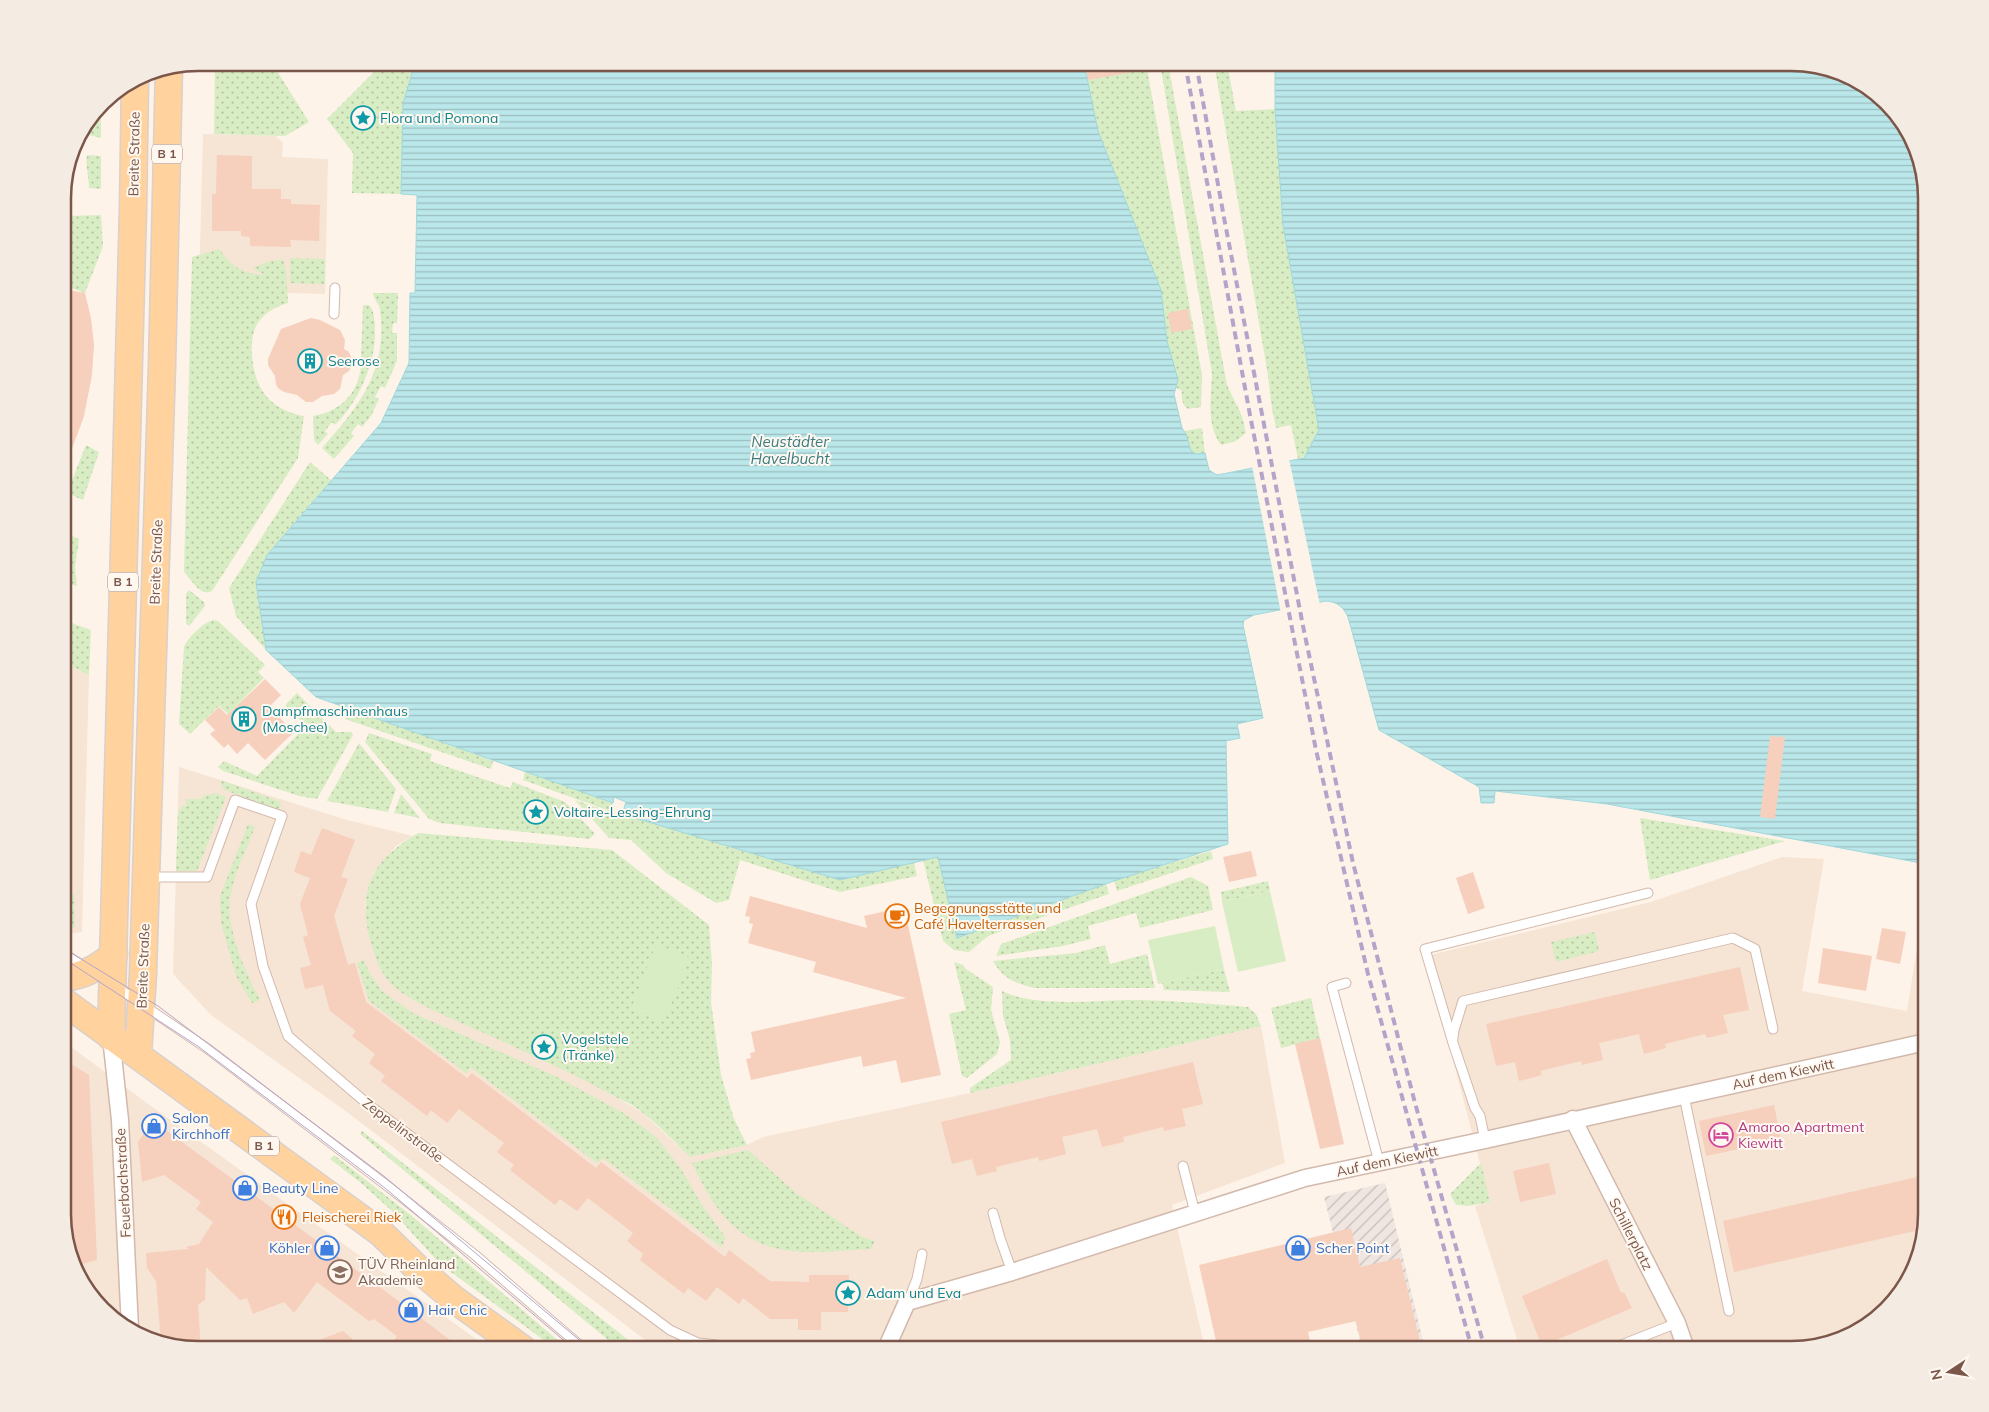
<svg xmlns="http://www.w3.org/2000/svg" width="1989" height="1412" font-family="Mulish,sans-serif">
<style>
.residential{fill:#f6e4d5}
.industrial{fill:url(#industrial-furrows)}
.green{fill:url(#green-dots)}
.pitch{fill:#d9edc4}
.water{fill:url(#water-rules);stroke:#9fd8dc}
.pier{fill:#fef3e8}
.building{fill:#f6cfbd}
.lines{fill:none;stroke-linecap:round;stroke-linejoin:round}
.service-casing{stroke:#d2b9ac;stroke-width:11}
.minor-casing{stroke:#d2b9ac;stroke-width:19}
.primary-casing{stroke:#dad0cc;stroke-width:29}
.service{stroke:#fff;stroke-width:9}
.minor{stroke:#fff;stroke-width:16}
.primary{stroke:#ffd29e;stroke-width:26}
.tram{stroke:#b5a4ca;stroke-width:1}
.rail{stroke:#b5a4ca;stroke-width:4;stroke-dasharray:8 5;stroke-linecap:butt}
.labels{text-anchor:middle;stroke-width:4;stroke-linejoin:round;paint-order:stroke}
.shield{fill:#fff8f0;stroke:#a3877b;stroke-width:1}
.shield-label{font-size:12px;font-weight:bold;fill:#7b5649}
.culture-label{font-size:14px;fill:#0d838f;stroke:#fff8f0;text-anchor:start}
.street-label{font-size:14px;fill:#7b5649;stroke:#fff8f0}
.food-label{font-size:14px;fill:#c56008;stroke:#fff8f0;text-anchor:start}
.shop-label{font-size:14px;fill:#366cbe;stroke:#fff8f0;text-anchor:start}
.hotel-label{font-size:14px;fill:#b23c85;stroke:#fff8f0;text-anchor:start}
.education-label{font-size:14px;fill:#785e54;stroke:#fff8f0;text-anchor:start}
.water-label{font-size:15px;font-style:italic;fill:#3b7c81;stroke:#fff8f0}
.rim{fill:none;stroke:#7b5649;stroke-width:2.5}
</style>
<defs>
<pattern id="industrial-furrows" width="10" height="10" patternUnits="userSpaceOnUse" patternTransform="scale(1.25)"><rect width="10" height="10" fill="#efe6e1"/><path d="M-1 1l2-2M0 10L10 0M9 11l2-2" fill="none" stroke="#c7bdb8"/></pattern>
<pattern id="green-dots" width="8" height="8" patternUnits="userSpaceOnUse" patternTransform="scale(1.25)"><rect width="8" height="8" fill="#d9edc4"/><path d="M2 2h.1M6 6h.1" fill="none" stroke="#b5c3a1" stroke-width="1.8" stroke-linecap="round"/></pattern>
<pattern id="water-rules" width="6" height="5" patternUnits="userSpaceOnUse" patternTransform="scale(1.25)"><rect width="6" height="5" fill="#bae7ea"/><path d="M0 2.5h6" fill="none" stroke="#9cbec0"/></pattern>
</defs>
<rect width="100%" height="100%" fill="#fef3e8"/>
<g class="residential">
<polygon points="203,134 276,136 283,143 282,157 328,159 325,294 199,290"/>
<polygon points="63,662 89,675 82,932 67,934 63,931"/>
<polygon points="179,767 347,820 413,836 396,846 374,872 368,888 365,905 367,922 374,954 404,994 581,1077 643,1113 690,1157 747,1145 763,1137 970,1093 1261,1026 1285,1163 1172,1205 1205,1349 657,1349 347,1112 211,1015 173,974"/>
<polygon points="1782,857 1824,859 1802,991 1907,1011 1926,891 1926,1214 1919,1257 1899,1296 1851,1335 1791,1349 1520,1349 1475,1206 1490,1202 1426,956 1651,902"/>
<polygon points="63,1041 155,1109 490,1349 198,1349 155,1342 116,1322 77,1274 63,1222"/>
</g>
<polygon class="industrial" points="1385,1183 1425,1349 1362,1349 1324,1197"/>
<g class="green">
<polygon points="209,63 272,63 309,122 285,136 214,134 215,66 209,66"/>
<polygon points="383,63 415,63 403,104 401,194 352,193 353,153 327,119"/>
<path d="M 1084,63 L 1146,63 L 1202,375 L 1201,407 L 1188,409 C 1182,404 1181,399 1182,391 L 1175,387 L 1177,380 L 1167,341 L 1161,290 L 1098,131 Z"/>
<path d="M 1160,63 L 1168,63 L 1227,385 L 1242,416 L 1246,433 L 1236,441 L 1221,445 C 1206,425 1211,397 1212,374 Z"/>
<path d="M 1214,63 L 1227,63 L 1236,111 L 1275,109 L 1283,225 L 1319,430 C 1314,441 1310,456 1298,459 L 1291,425 L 1276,428 L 1272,409 L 1268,375 Z"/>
<polygon points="101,109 101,138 85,134 85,130 91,130 91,120 97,110"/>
<path d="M 87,155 L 101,156 L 101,189 L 89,188 C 89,178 85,163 87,155 Z"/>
<polygon points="101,215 103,246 85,293 66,286 67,216"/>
<path d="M 220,249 C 230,267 244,274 265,275 L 253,268 L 267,262 L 283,259 L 286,270 L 288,303 C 261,311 250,326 252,354 C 254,388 269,409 304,416 L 298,458 L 212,591 C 200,597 192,580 184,572 L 192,257 Z"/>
<polygon points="290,258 325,259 325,284 290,283"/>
<path d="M 373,293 L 398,293 L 397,323 L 393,323 L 392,333 L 397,333 L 397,361 L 385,388 L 381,386 L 375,397 L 379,399 L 371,416 L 362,427 L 358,424 L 351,433 L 354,436 L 334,459 L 322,448 C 359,406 388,371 380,310 C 379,304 374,300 373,293 Z"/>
<path d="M 363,305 L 369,305 C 378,313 375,347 372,358 L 361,358 Z"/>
<path d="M 361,365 L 370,365 C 363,388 352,408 335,425 L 332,422 L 325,431 L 328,434 L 318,445 L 314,440 L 313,416 C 340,412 359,393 361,365 Z"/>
<polygon points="1202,428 1205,453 1196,454 1191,451 1184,431"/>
<polygon points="86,445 99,452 83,500 67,493"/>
<polygon points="310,462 331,480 267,555 256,582 266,650 236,616 229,588"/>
<polygon points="63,532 79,539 75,567 77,586 63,582"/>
<polygon points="189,590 204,602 205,606 189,626 186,624 186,594"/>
<polygon points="63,620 91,630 89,675 63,662"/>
<path d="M 213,620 L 218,621 L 265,665 L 258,672 L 264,678 L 229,713 L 229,715 L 219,706 L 190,734 L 179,724 L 184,647 C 188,637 203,623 213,620 Z"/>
<polygon points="297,693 336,732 351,732 353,735 317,799 299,796 223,771 218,767 224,761 257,776 306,726 285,705"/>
<polygon points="349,708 493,761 491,769 345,719"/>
<polygon points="369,733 432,754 430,761 510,788 513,782 565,802 595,834 589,839 440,823 429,819 365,742"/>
<polygon points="359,743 396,789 388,812 327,801"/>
<polygon points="525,772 613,803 610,811 523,780"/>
<polygon points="221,780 281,802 279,810 225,790 222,787"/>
<polygon points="216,793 226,797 197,871 176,871 178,810 181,810 181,806 186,806 186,799 202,799 203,796"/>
<polygon points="401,794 420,818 394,813"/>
<polygon points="575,800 627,818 622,814 840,880 914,862 917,876 840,892 740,860 729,900 716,903 666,873 631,840 609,838"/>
<polygon points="1640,818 1785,841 1650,880"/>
<path d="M 248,824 L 255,827 C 247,848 235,872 231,893 C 224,926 245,971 260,1000 L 252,1003 L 236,976 L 221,923 L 220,896 Z"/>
<path d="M 418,833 L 612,850 L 709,925 L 712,963 L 711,1002 L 721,1075 L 734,1119 L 747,1145 L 690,1157 C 675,1143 660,1126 643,1113 C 634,1105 621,1100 610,1094 C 573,1073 534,1056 495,1038 C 468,1025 411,1004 391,984 C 380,972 374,955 370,940 C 357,887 373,860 418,833 Z"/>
<polygon points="1211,851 1213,859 1117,891 1114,881"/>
<polygon points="938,857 957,938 1106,884 1109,894 988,936 969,952 954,950 943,941 923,860"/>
<polygon points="1191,877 1208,886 1213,910 1140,928 1136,913 1088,926 1091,939 1063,946 996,956 1001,944"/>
<polygon points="1268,881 1270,891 1222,902 1221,892"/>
<polygon points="63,894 74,894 75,927 66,930 63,928"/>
<polygon points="1595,932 1599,951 1556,962 1551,942"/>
<path d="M 1105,945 L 1110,964 L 1147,954 L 1155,988 L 1034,988 C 1014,982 1004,980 993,961 L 1076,953 Z"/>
<polygon points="364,960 370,974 383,992 413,1013 559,1078 627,1115 657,1138 681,1169 702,1205 726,1238 721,1247 603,1158 597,1163 471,1068 466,1073 369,1001 357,963"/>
<polygon points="954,962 963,965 966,969 993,987 991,1010 1000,1042 997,1054 967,1078 962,1076 949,1014 966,1010"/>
<polygon points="1224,969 1230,992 1164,990 1162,983"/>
<path d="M 1002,991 C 1039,1009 1101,999 1142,1000 C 1177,1001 1213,1004 1248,1007 L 1256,1014 L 1261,1026 L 970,1093 L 970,1088 L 1011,1060 L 1010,1040 L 1003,1016 Z"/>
<polygon points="1311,998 1320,1038 1281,1048 1271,1008"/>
<polygon points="362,1131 640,1349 619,1349 360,1134"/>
<path d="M 748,1150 L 796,1193 L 862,1237 L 875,1241 L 871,1249 C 812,1252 759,1263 719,1210 C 708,1196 700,1179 692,1163 Z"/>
<polygon points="334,1155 412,1216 568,1349 556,1349 440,1264 393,1212 361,1183 330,1159"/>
<polygon points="1481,1163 1490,1202 1469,1206 1456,1205 1450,1194"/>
</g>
<g class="pitch">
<polygon points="1270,891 1286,961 1238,972 1222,902"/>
<polygon points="1215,926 1224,969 1158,984 1148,940"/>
<polygon points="656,944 690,958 664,1022 631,1009"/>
</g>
<path class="water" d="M 415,63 L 1084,63 L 1098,131 L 1161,290 L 1167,341 L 1178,380 L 1174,394 L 1182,428 L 1186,434 L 1191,451 L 1196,454 L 1205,453 L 1209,470 L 1217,475 L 1304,458 L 1319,430 L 1283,225 L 1275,109 L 1275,63 L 1791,63 L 1835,70 L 1873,90 L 1912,138 L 1926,198 L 1926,864 L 1607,804 L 1495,791 L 1494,803 L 1481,803 L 1479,787 L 1379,730 L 1348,617 C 1343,607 1338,602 1326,601 L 1254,615 L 1244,620 L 1243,625 L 1263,718 L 1237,724 L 1240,738 L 1226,741 L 1228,844 L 1114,881 L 957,938 L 938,857 L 840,880 L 622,814 L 626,802 L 614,797 L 613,803 L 316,697 L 266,650 L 256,582 L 267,555 L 381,423 L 409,363 L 410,293 L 415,293 L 417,195 L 401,194 L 403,104 Z"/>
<polygon class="pier" points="1289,459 1320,605 1281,613 1252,466"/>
<g class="building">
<polygon points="1085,62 1138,62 1138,71 1088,80"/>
<polygon points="217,155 252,156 252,189 281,189 281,199 291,199 291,204 320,205 319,241 290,240 291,247 250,246 250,237 241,236 241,231 212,231 212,194 216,194"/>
<polygon points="63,289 85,293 91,318 94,345 92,375 84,416 65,468 63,468"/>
<polygon points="1188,309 1192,329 1171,333 1168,313"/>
<polygon points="311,318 320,320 340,330 345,340 344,349 349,352 352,359 352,365 349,371 343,375 340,389 334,394 322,396 313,402 306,402 297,395 284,392 279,389 276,385 275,376 268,365 268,359 281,329"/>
<polygon points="265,679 281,695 269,707 294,732 265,760 248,743 237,754 228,744 224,748 210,734 215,730 205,720 219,707 227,715"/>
<polygon points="1770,736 1785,737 1775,819 1760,817"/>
<polygon points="322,828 355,840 341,877 348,879 334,916 348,965 355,963 366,1002 467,1078 472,1073 596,1168 601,1162 725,1257 729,1250 770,1281 809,1282 809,1275 849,1275 848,1312 821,1312 821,1330 798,1330 798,1319 770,1319 743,1298 739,1304 717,1287 706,1301 688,1288 684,1294 640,1260 643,1254 627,1241 633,1233 588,1198 577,1211 560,1199 555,1205 510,1170 514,1165 497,1152 504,1143 459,1109 447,1123 431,1110 427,1116 381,1081 385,1076 369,1063 375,1054 352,1036 356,1031 330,1011 323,985 305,989 300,968 311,965 303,937 308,935 300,904 310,878 294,872 301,851 311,855"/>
<polygon points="1251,851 1257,876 1229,882 1223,857"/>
<polygon points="1473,872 1485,908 1468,914 1456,878"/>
<polygon points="750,896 867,928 864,916 904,907 941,1075 901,1083 896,1060 863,1067 861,1056 751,1080 746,1059 751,1058 750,1053 755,1052 751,1032 906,998 813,972 816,962 748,943 753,924 749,923 750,917 745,916"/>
<polygon points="1882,928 1906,932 1900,964 1876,959"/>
<polygon points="1823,948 1872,956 1866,991 1818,983"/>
<polygon points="1740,967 1749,1010 1723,1015 1728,1033 1707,1038 1705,1034 1665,1044 1666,1048 1644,1054 1639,1034 1599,1043 1603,1060 1582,1065 1581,1061 1540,1071 1542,1075 1519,1081 1515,1062 1496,1066 1486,1024"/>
<polygon points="1320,1038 1344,1144 1320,1149 1295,1044"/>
<polygon points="63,1059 89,1075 97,1260 74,1266 63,1222"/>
<polygon points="1193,1062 1203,1104 1182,1109 1186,1126 1164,1131 1163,1127 1123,1137 1124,1142 1102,1147 1097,1129 1062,1137 1066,1154 1039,1161 1038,1157 996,1167 997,1171 977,1176 972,1159 952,1164 941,1122"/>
<polygon points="1774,1105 1781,1140 1706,1156 1699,1121"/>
<polygon points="159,1125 404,1305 463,1350 387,1350 397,1336 374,1319 369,1321 317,1282 294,1313 284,1302 253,1314 247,1298 240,1300 206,1267 205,1300 198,1305 201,1350 161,1343 156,1281 147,1268 146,1253 188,1249 186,1247 199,1244 213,1222 196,1209 201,1202 164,1175 142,1182 138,1142 148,1127"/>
<polygon points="1549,1163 1556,1194 1520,1202 1513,1171"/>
<polygon points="1926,1175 1926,1214 1924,1229 1734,1272 1723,1221"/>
<polygon points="1351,1228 1360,1267 1400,1258 1422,1350 1363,1350 1356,1321 1308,1332 1312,1350 1218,1350 1199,1265"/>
<polygon points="1607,1259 1621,1293 1624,1292 1632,1308 1542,1346 1522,1296"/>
<polygon points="343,1331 365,1350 298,1350 298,1348"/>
</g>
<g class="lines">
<g class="service-casing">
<g id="service">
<polyline points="334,314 335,288"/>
<polyline points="148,877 207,877 235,800 282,816 251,904 263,966 288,1036 370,1106 670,1330 698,1343 726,1346 844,1349"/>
<polyline points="63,953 86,968"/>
<polyline points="1346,983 1332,987 1379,1162"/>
<polyline points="116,987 208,1049 386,1185 475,1255 584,1349"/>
<polyline points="1453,1038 1454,1030 1463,1001 1733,938 1755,949 1773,1029"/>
<polyline points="1684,1096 1729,1311"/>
<polyline points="1485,1140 1480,1116 1475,1108 1453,1043 1425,949 1648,893"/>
<polyline points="1183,1166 1195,1213"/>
<polyline points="993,1213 1000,1238 1012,1272"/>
<polyline points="908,1302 917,1279 922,1254"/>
<polyline points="1611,1349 1677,1323"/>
</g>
</g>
<g class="minor-casing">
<g id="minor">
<polyline points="111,1037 120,1120 130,1329"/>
<polyline points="1573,1119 1677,1323 1686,1349"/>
<polyline points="886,1349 907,1302 1012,1272 1305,1178 1485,1140 1926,1042"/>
</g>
</g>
<g class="primary-casing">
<g id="primary">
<path d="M 63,978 C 83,976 99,968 114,954"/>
<polyline points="63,1001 381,1233 416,1267 455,1300 523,1349"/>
<polyline points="111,1037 133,209 135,81"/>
<polyline points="138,1055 143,973 162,365 169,68"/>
</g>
</g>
<use href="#service" class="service"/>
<use href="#minor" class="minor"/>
<use href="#primary" class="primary"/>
<g class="tram">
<polyline points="63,948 158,1006 385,1177 590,1349"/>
<polyline points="63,958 199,1047 385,1188 574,1349"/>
</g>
<g class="rail">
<polyline points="1185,63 1250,415 1316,750 1368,974 1472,1349"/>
<polyline points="1196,63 1225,223 1304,631 1353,863 1415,1103 1485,1349"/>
</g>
</g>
<defs>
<g id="sight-ring" transform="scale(1.25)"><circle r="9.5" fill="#fff8f0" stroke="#0f9aa8" stroke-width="1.5"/><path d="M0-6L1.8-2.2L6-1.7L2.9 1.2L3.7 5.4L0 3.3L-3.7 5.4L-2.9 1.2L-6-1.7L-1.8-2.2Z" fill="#0f9aa8"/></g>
<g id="building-ring" transform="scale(1.25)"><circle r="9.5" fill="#fff8f0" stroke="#0f9aa8" stroke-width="1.5"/><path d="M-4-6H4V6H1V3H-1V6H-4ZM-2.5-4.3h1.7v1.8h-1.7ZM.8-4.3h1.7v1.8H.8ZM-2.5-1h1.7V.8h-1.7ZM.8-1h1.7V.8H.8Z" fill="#0f9aa8"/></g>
<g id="cafe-ring" transform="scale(1.25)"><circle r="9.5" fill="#fff8f0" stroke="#e8710a" stroke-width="1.5"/><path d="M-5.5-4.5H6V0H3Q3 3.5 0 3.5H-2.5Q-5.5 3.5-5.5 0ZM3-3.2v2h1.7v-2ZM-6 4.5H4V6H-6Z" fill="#e8710a"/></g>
<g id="shop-ring" transform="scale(1.25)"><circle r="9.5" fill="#fff8f0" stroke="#3f7fe0" stroke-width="1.5"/><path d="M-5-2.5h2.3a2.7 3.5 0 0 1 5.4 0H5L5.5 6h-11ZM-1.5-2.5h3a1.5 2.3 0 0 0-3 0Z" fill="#3f7fe0"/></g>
<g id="hotel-ring" transform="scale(1.25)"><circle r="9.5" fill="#fff8f0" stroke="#d1479c" stroke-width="1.5"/><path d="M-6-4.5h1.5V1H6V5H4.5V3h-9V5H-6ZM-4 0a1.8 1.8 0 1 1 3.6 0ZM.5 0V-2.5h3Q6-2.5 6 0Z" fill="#d1479c"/></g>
<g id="restaurant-ring" transform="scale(1.25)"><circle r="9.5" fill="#fff8f0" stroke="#e8710a" stroke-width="1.5"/><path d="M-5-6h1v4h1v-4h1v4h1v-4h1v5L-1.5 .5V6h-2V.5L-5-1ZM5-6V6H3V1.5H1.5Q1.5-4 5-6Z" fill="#e8710a"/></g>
<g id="university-ring" transform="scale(1.25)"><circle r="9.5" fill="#fff8f0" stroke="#8d6e63" stroke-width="1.5"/><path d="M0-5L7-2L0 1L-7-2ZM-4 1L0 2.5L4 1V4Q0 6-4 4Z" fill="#8d6e63"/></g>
</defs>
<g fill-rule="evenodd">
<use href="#sight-ring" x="363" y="118"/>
<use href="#building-ring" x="310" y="361"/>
<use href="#building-ring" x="244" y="719"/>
<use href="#sight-ring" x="536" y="812"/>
<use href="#cafe-ring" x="897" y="916"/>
<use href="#sight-ring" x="544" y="1047"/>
<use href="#shop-ring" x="154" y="1126"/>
<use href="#hotel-ring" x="1721" y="1135"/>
<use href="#shop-ring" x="245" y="1188"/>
<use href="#restaurant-ring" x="284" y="1217"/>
<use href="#shop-ring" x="327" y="1248"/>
<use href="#shop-ring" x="1298" y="1248"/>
<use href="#university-ring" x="340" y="1272"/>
<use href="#sight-ring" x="848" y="1293"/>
<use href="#shop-ring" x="411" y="1310"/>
</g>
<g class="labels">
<g class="shield">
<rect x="152" y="144.5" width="30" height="19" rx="4"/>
<rect x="108" y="572.5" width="30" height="19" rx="4"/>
<rect x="249" y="1136.5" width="30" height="19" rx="4"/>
</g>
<g class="shield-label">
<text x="167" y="158">B 1</text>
<text x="123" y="586">B 1</text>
<text x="264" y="1150">B 1</text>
</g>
<g class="culture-label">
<text x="380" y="123">Flora und Pomona</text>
<text x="328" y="366">Seerose</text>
<text x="262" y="716">Dampfmaschinenhaus<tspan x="262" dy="16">(Moschee)</tspan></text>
<text x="554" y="817">Voltaire-Lessing-Ehrung</text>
<text x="562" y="1044">Vogelstele<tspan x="562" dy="16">(Tränke)</tspan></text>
<text x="866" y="1298">Adam und Eva</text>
</g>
<g class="street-label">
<text transform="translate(134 154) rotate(-89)" y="5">Breite Straße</text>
<text transform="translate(156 562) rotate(-88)" y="5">Breite Straße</text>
<text transform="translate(143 966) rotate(-88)" y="5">Breite Straße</text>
<text transform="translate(1783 1074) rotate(-12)" y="5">Auf dem Kiewitt</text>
<text transform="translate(403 1130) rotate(37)" y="5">Zeppelinstraße</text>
<text transform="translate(1387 1161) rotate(-12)" y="5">Auf dem Kiewitt</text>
<text transform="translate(123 1183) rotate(-93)" y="5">Feuerbachstraße</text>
<text transform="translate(1631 1234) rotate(63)" y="5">Schillerplatz</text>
</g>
<g class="food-label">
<text x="914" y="913">Begegnungsstätte und<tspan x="914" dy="16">Café Havelterrassen</tspan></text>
<text x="302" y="1222">Fleischerei Riek</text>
</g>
<g class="shop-label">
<text x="172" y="1123">Salon<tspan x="172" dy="16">Kirchhoff</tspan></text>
<text x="262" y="1193">Beauty Line</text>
<text x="310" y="1253" text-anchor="end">Köhler</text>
<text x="1316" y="1253">Scher Point</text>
<text x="428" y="1315">Hair Chic</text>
</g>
<g class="hotel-label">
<text x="1738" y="1132">Amaroo Apartment<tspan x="1738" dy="16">Kiewitt</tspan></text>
</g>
<g class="education-label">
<text x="358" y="1269">TÜV Rheinland<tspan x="358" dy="16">Akademie</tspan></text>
</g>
<g class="water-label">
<text x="790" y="447">Neustädter<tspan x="790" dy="17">Havelbucht</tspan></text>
</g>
</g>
<path d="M0 0H1989V1412H0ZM198 71H1791A127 127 0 0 1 1918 198V1214A127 127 0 0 1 1791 1341H198A127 127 0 0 1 71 1214V198A127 127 0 0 1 198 71Z" fill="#f4ebe3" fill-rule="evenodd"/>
<path class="rim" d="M198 71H1791A127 127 0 0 1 1918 198V1214A127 127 0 0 1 1791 1341H198A127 127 0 0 1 71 1214V198A127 127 0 0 1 198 71Z"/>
<g transform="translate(1949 1372) rotate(258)" stroke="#fff8f0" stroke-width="4" paint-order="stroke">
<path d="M0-4L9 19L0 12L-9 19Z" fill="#7b5649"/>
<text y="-8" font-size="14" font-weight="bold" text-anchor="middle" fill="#7b5649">N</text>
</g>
</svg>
